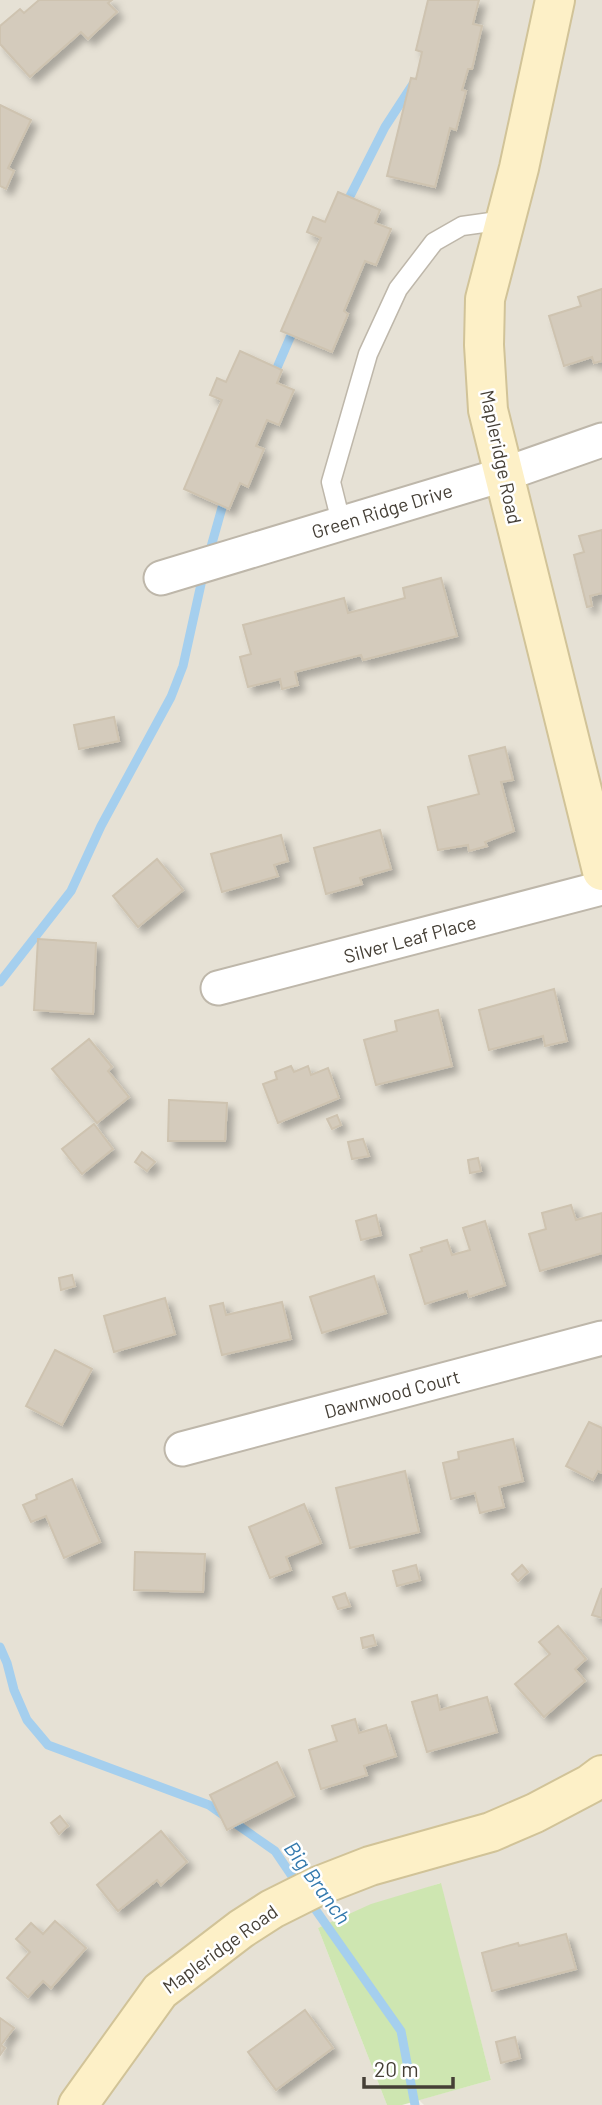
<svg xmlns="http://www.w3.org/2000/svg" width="602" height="2105" font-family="Barlow,sans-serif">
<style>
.residential{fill:#e6e1d5}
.green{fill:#cee6b1}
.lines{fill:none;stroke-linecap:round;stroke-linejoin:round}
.stream{stroke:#a5cfee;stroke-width:9}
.building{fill:#d4cbbc;stroke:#cec3b0;stroke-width:2;filter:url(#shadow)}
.lane-casing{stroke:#beb7aa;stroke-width:21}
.street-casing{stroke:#beb7aa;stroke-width:37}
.secondary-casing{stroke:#d1c398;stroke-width:42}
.lane{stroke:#fff;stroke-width:18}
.street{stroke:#fff;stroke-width:33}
.secondary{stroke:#fdf0c7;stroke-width:38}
.labels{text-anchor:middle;stroke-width:5;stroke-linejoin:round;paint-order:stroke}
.street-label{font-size:19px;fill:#453f36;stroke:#fff}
.water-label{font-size:21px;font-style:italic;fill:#3379ad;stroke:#fff}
</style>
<defs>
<filter id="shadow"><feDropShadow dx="6" dy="6" stdDeviation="3.5" flood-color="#0004"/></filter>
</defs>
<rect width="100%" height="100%" fill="#f3efe7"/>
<polygon class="residential" points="0,0 602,0 602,2105 424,2105 419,2100 491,2080 440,1883 318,1928 387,2105 0,2105"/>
<polygon class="green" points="441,1883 491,2080 402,2105 387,2105 318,1928 371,1904"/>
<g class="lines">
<g class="stream">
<polyline points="345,206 385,127 413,84"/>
<polyline points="273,377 295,326"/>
<polyline points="209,554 225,497"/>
<polyline points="0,982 71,891 101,826 171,697 183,666 203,575"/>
<polyline points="0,1647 7,1663 14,1690 27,1720 48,1745 209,1805 275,1851 298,1885"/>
<polyline points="308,1899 401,2031 415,2105"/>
</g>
</g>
<g class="building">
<polygon points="39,0 112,0 108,3 117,12 88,39 81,32 30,77 0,44 0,26 20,9 24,13"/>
<polygon points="428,0 479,0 473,24 482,26 472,69 468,69 462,90 466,91 456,130 450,128 435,187 387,176 411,78 416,79 422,52 416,50"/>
<polygon points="0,105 31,120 8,168 14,171 6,189 0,186"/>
<polygon points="338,192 380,210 375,223 391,229 376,265 365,261 344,311 348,314 332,352 281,331 321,238 307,232 313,217 325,222"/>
<polygon points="602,289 602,361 594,363 592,357 564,366 549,316 581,306 578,297"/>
<polygon points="240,351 282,370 277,383 294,390 279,425 267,420 256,446 264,449 248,487 240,483 229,509 184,489 222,400 210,395 217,378 226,382"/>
<polygon points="602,530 602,593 590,596 592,606 587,607 574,555 584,552 579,536"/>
<polygon points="441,578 457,636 363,660 361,655 295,672 298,685 282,689 280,679 248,687 240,657 251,654 243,625 344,598 348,613 405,598 403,588"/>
<polygon points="114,717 119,741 79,749 74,725"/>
<polygon points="505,747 513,780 501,782 514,831 485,842 487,846 469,851 468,845 438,850 428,807 479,794 469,756"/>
<polygon points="380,830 391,869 360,878 362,884 326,894 314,848"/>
<polygon points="281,835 288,861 274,865 278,876 222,892 211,854"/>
<polygon points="157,859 183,890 138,927 113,896"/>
<polygon points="38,939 96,943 93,1014 34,1010"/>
<polygon points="554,989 567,1041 545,1046 543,1036 489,1050 479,1010"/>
<polygon points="438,1010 452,1066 376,1085 364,1040 397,1031 395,1021"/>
<polygon points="89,1039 112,1067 108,1071 129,1097 97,1123 52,1069"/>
<polygon points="291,1066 294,1072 308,1066 311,1075 328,1068 339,1098 278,1123 263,1084 277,1079 275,1072"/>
<polygon points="169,1100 227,1103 225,1141 168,1141"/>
<polygon points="337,1115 341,1125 332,1129 327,1119"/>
<polygon points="94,1124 113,1149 82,1174 62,1149"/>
<polygon points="363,1139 369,1156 352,1159 348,1142"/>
<polygon points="142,1152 155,1162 147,1171 135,1162"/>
<polygon points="478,1158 481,1171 470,1173 468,1160"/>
<polygon points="571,1205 576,1220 602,1213 602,1253 540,1271 529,1234 546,1229 542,1213"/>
<polygon points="376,1215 381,1235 361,1240 356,1221"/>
<polygon points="485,1221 505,1285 469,1297 467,1291 425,1304 410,1255 422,1251 421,1248 447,1240 452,1255 470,1250 463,1228"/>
<polygon points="72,1275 75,1286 61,1290 59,1278"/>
<polygon points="374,1276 386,1313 322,1333 310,1297"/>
<polygon points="165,1298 175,1334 114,1352 104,1316"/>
<polygon points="282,1302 291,1339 222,1355 210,1306 223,1303 226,1315"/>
<polygon points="55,1350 92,1369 62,1425 26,1406"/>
<polygon points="589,1422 602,1428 602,1473 598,1471 593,1480 566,1466"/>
<polygon points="513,1439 523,1481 499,1487 504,1507 480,1513 475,1493 451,1499 443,1463 459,1459 458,1452"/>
<polygon points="405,1471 419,1532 350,1548 336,1488"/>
<polygon points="72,1479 100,1542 64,1558 46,1516 31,1522 23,1505 37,1499 36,1495"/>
<polygon points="304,1504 321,1543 286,1557 291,1570 270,1578 249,1527"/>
<polygon points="135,1552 205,1554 203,1592 134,1590"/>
<polygon points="416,1565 420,1580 397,1586 393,1571"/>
<polygon points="522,1565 528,1572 518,1581 512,1574"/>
<polygon points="602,1588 602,1618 592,1615"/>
<polygon points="345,1593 350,1606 338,1609 333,1597"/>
<polygon points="558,1626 586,1659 575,1669 585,1681 544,1717 515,1684 550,1654 539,1642"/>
<polygon points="373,1635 376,1645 363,1648 361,1638"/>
<polygon points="437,1695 440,1710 487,1697 497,1732 427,1752 412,1702"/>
<polygon points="355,1719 359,1733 386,1725 396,1756 364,1766 367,1775 321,1789 309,1750 337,1741 332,1726"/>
<polygon points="277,1762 294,1796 227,1830 210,1795"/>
<polygon points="60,1816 68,1826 59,1834 51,1823"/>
<polygon points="161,1831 187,1862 161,1885 157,1880 118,1911 97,1885"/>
<polygon points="55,1921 86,1948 51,1988 43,1981 28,1997 7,1978 30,1952 16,1939 31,1923 43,1934"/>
<polygon points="566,1934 576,1969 492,1991 482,1953 518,1943 519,1946"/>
<polygon points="305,2010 333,2048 276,2090 248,2052"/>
<polygon points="0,2018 14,2028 1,2045 5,2048 0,2055"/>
<polygon points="515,2037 520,2058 501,2063 496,2042"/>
</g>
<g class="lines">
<g class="lane-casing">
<polyline id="lane" points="341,522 331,482 368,354 398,289 434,242 462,226 505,220"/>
</g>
<g class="street-casing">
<g id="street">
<polyline points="161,578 502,475 602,440"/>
<polyline points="218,988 602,888"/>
<polyline points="182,1449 602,1338"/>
</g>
</g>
<g class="secondary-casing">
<g id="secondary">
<polyline points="555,0 519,168 485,299 484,345 488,410 602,871"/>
<polyline points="78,2105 160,1991 241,1929 272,1909 316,1887 370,1866 491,1832 535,1813 590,1784 602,1775"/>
</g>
</g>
<use href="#lane" class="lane"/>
<use href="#street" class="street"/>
<use href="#secondary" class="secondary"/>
</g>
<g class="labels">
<g class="street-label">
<text transform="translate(501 457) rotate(78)" y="7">Mapleridge Road</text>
<text transform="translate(382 511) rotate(-17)" y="7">Green Ridge Drive</text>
<text transform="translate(410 939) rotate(-15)" y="7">Silver Leaf Place</text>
<text transform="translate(392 1394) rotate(-15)" y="7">Dawnwood Court</text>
<text transform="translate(220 1949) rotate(-36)" y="7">Mapleridge Road</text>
</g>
<g class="water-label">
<text transform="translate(317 1883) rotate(54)" y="7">Big Branch</text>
</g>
</g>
<path d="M364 2077v10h89v-10" fill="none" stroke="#453f36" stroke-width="3.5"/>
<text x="374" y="2077" font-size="21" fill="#453f36" stroke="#ffffff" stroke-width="5" paint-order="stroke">20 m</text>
</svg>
